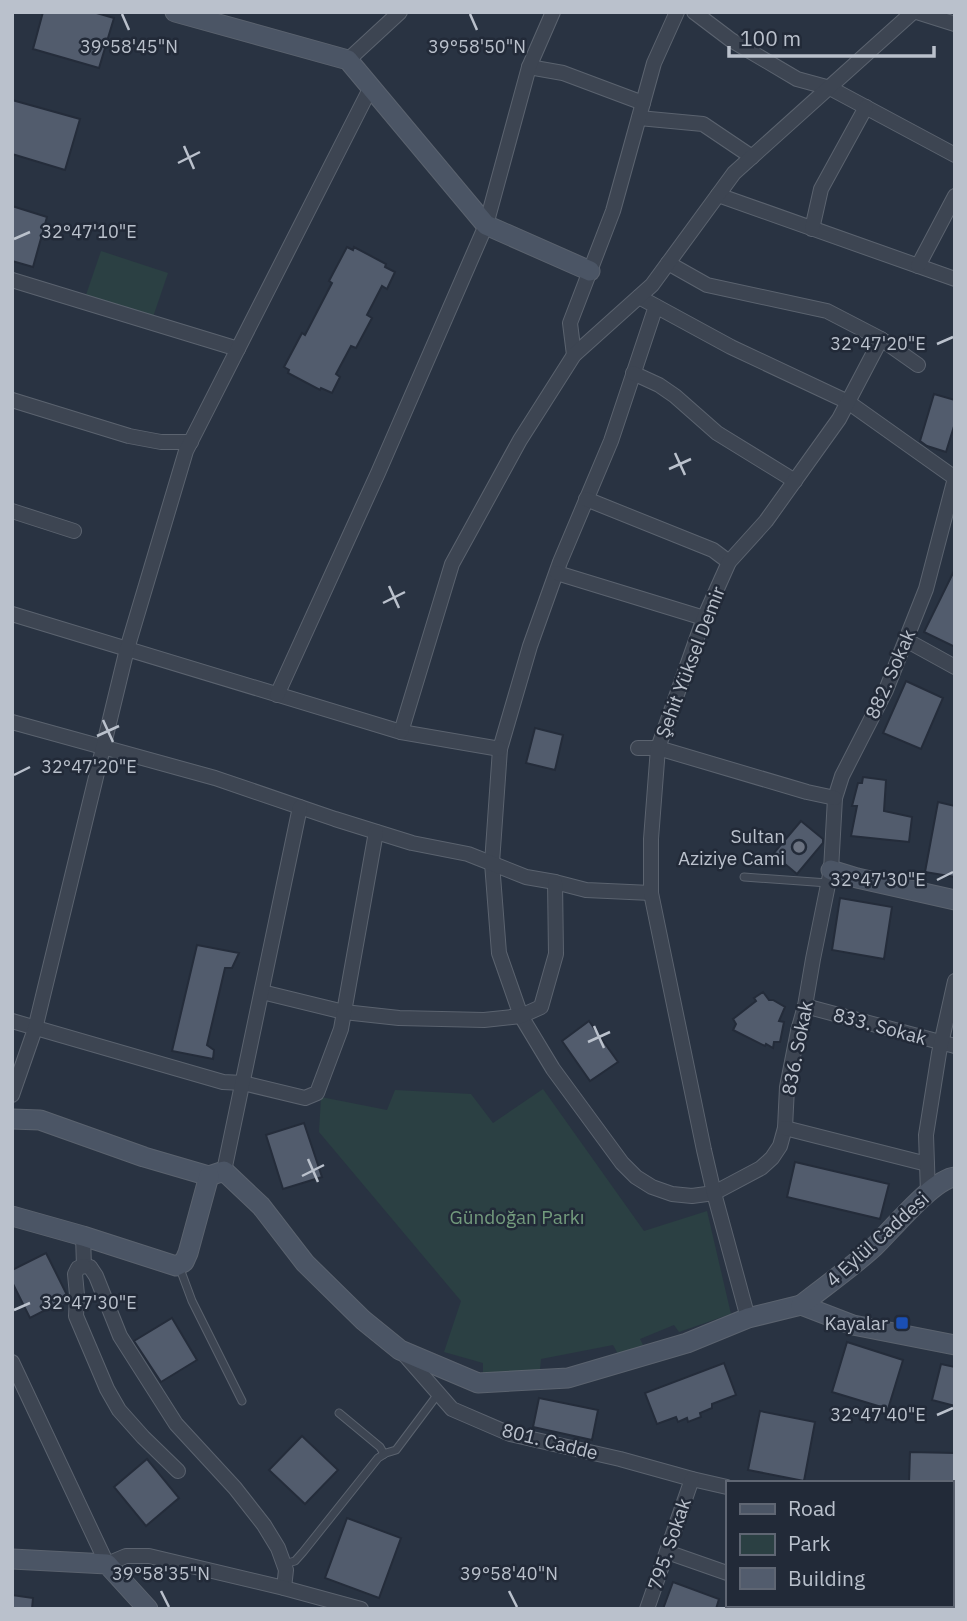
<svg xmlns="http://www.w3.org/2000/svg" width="967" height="1621" font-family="'IBM Plex Sans',sans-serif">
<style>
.green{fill:#2b4043}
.building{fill:#525c6d;stroke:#242c3a;stroke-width:2}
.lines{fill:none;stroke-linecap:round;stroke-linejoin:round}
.lane-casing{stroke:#5b636f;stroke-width:9}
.street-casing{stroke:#5b636f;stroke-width:16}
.secondary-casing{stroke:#5b636f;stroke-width:21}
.lane{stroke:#3d4552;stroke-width:7}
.street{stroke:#3d4552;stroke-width:14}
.secondary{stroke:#4b5565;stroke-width:19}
.ticks{fill:none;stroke:#bac1cc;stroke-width:2.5}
.worship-dot{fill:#6b7280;stroke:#222a38;stroke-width:2.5}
.transit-dot{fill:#1a4fb4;stroke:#222a38;stroke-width:2.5}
.labels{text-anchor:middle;stroke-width:5;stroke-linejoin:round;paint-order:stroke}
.street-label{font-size:19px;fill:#bac1cc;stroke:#222a38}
.poi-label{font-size:19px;fill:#bac1cc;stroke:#222a38;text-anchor:end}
.park-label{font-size:19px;fill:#739b7d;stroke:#222a38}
.ticks-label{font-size:18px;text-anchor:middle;fill:#bac1cc;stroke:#222a38;stroke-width:5;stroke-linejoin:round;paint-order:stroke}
</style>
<rect width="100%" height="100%" fill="#293342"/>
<g class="green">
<polygon points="101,251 168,273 153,317 86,295"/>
<polygon points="543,1089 644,1231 707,1211 731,1314 679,1332 674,1325 640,1339 643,1345 618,1354 613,1345 541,1359 540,1370 483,1373 483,1363 444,1352 461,1301 319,1132 321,1097 387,1110 395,1090 471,1094 493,1123"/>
</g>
<g class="building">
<polygon points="43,12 93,12 114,18 99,68 33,49"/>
<polygon points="12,100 80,119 65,170 12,154"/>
<polygon points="12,206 47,217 33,267 12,261"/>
<polygon points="347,247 353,250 354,247 386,264 385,267 395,272 387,289 382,286 367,315 372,318 356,348 351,346 336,374 340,377 332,393 321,388 320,390 288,373 289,370 284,367 302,333 305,335 332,283 329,281"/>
<polygon points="934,394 955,400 955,423 946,452 927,446 920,441"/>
<polygon points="955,569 955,647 924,632"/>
<polygon points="906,681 943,698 921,749 883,733"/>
<polygon points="535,728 563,735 555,770 526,763"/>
<polygon points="863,777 886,780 884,811 912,817 909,842 851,836 857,806 852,806 858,783 862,783"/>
<polygon points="938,802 955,806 955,877 925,872"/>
<polygon points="801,821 823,839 823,843 797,874 773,854"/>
<polygon points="840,898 892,907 884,959 832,950"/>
<polygon points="197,945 239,953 232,968 225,968 207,1045 214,1050 213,1059 172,1051"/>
<polygon points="763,992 769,1000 773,1000 785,1007 779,1021 784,1022 780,1042 774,1042 773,1048 766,1044 765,1046 733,1030 736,1024 733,1019 756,1001 754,998"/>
<polygon points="589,1021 618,1062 590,1081 562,1041"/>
<polygon points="304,1123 322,1177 283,1189 266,1135"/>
<polygon points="795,1162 889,1184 880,1219 787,1197"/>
<polygon points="46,1253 67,1295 67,1299 30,1318 12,1282 12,1270"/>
<polygon points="172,1318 197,1360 161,1382 134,1341"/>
<polygon points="847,1342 903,1360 888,1409 832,1392"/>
<polygon points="724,1363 736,1395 712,1404 712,1408 700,1413 701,1417 688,1422 687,1418 678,1422 676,1417 657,1424 645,1393"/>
<polygon points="941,1364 955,1367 955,1406 932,1400"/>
<polygon points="539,1398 598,1410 592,1440 533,1427"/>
<polygon points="760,1411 815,1422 804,1481 748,1470"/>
<polygon points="302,1436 338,1470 305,1504 269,1470"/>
<polygon points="910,1452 955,1453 955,1483 909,1483"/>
<polygon points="147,1459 179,1498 146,1526 114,1487"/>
<polygon points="347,1518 401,1538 379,1598 325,1578"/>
<polygon points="673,1582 719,1599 716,1609 663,1609"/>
<polygon points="12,1595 33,1598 32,1609 12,1609"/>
</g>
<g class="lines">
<g class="lane-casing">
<g id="lane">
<polyline points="744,877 828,883"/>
<polyline points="179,1266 192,1301 242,1401"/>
<polyline points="339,1413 380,1447 384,1454"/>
<polyline points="284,1564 295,1561 303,1552 378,1458 386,1453 396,1450 438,1394"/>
</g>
</g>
<g class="street-casing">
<g id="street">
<polyline points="694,12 731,40 797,79 830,88 955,155"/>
<polyline points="917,12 955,24"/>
<polyline points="348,60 400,12"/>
<polyline points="529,67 563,73 643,103"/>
<polyline points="639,118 703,124 752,157"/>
<polyline points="718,195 955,279"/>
<polyline points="812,229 821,189 866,107"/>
<polyline points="668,263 707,285 827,311 881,339 918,365"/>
<polyline points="918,266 955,196"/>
<polyline points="12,280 238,349"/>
<polyline points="639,297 731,347 848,402 955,478 926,589 886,690 842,776 835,798 831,870 813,959 805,1006 798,1031 787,1087 785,1128 780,1146 772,1158 761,1168 714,1193 692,1196 672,1194 652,1187 636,1177 622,1163 553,1069 521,1016 499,953 492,863 500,749 530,646 560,562 611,441 656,306"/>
<polyline points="574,355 570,323 613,211 654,63 677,12"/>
<polyline points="633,373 659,385 675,396 717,433 795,481"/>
<polyline points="12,400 129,436 161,442 191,442"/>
<polyline points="586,499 713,550 729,562"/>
<polyline points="12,511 74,531"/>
<polyline points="557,573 704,618"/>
<polyline points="12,614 401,732 500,749"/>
<polyline points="906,640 955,667"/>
<polyline points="277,695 378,473 486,225 529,67 553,12"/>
<polyline points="12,722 215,778 335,819 412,843 468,854 526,877 555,882 586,890 651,893"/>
<polyline points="401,732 452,564 520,440 574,355 652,285 734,173 913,12"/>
<polyline points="638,748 658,748 807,792 835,798"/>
<polyline points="262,992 344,1012 399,1018 484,1020 521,1016 541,1007 556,954 555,882"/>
<polyline points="805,1006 955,1046"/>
<polyline points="12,1021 223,1082 243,1083 305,1098 317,1093 341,1029 376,832"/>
<polyline points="12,1095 35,1029 127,649 186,451 371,87"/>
<polyline points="785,1128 927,1164"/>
<polyline points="224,1171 300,807"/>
<polyline points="928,1193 926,1135 939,1053 955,981"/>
<polyline points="83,1236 84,1266"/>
<polyline points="84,1266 90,1267 96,1276 120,1336 176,1424 235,1488 264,1525 278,1548 286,1570 284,1588"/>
<polyline points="84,1266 78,1268 75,1274 77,1295 76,1316 107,1389 119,1410 143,1437 178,1471"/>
<polyline points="748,1318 714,1193 704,1150 651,893 651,839 658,748 704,618 729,562 766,521 839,419 881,339"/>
<polyline points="403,1353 452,1409 510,1434 620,1459 692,1479 727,1487"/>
<polyline points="12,1362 107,1564 126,1556 149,1556 284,1588 361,1609"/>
<polyline points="951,1531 955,1532"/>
<polyline points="667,1552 727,1573"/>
<polyline points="902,1605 955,1607"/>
<polyline points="647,1609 692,1479"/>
</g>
</g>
<g class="secondary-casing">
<g id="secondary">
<polyline points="175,12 348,60 486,225 590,271"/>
<polyline points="831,870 857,878 955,900"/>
<polyline points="12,1119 40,1120 144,1157 209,1176 224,1171 261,1206 305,1263 363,1320 400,1350 478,1383 568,1378 687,1343 748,1318 801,1305 853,1325 955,1345"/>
<polyline points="12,1216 83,1236 176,1266 184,1262 188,1253 209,1176"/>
<path d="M 801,1305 C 825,1286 851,1268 874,1247 C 891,1231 933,1179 955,1177"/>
<polyline points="12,1559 107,1564 148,1609"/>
</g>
</g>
<use href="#lane" class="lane"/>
<use href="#street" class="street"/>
<use href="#secondary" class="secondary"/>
</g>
<path class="ticks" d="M 122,14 L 129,30M 470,14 L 477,30M 184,146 L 194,169M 178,163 L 200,152M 14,239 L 30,232M 937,344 L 953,337M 675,453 L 685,475M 669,469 L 691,459M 389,586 L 399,608M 383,603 L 405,592M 103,720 L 113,742M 97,736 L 119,726M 14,775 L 30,767M 937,880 L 953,872M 594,1026 L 604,1048M 588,1042 L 610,1032M 308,1159 L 318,1182M 302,1176 L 324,1165M 14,1310 L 30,1303M 937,1415 L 953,1408M 161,1591 L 169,1607M 509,1591 L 517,1607"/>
<circle class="worship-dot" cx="799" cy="847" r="7"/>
<rect class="transit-dot" x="895" y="1316" width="14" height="14" rx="3.5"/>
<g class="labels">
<g class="street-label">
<text transform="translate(690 662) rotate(-69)" y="7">Şehit Yüksel Demir</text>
<text transform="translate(890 674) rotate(-66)" y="7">882. Sokak</text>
<text transform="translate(880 1026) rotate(15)" y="7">833. Sokak</text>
<text transform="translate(797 1048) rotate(-79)" y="7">836. Sokak</text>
<text transform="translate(877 1239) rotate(-42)" y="7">4 Eylül Caddesi</text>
<text transform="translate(550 1441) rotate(14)" y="7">801. Cadde</text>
<text transform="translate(669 1544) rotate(-71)" y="7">795. Sokak</text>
</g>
<g class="poi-label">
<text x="785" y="843">Sultan<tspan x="785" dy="22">Aziziye Cami</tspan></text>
<text x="888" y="1330">Kayalar</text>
</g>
<g class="park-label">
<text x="517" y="1224">Gündoğan Parkı</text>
</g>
</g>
<g class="ticks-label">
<text x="129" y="53">39°58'45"N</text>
<text x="477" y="53">39°58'50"N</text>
<text x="89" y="238">32°47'10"E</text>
<text x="878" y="350">32°47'20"E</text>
<text x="89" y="773">32°47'20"E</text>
<text x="878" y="886">32°47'30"E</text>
<text x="89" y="1309">32°47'30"E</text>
<text x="878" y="1421">32°47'40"E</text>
<text x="161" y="1580">39°58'35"N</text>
<text x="509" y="1580">39°58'40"N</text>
</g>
<rect width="967" height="1621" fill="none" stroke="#bac1cc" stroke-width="28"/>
<rect x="726" y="1481" width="228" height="126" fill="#222a38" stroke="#5f6673" stroke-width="2"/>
<rect x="740" y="1504" width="35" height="10" fill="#4b5565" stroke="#5f6673" stroke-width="2"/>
<text x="788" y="1516" font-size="21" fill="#bac1cc">Road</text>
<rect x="740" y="1534" width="35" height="21" fill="#2b4043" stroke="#5f6673" stroke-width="2"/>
<text x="788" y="1551" font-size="21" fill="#bac1cc">Park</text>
<rect x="740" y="1568" width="35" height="21" fill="#525c6d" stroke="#5f6673" stroke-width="2"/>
<text x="788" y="1586" font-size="21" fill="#bac1cc">Building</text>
<path d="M729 46v10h205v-10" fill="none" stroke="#bac1cc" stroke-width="3.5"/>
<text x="740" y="46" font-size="21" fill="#bac1cc" stroke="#222a38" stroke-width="5" paint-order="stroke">100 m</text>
</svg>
